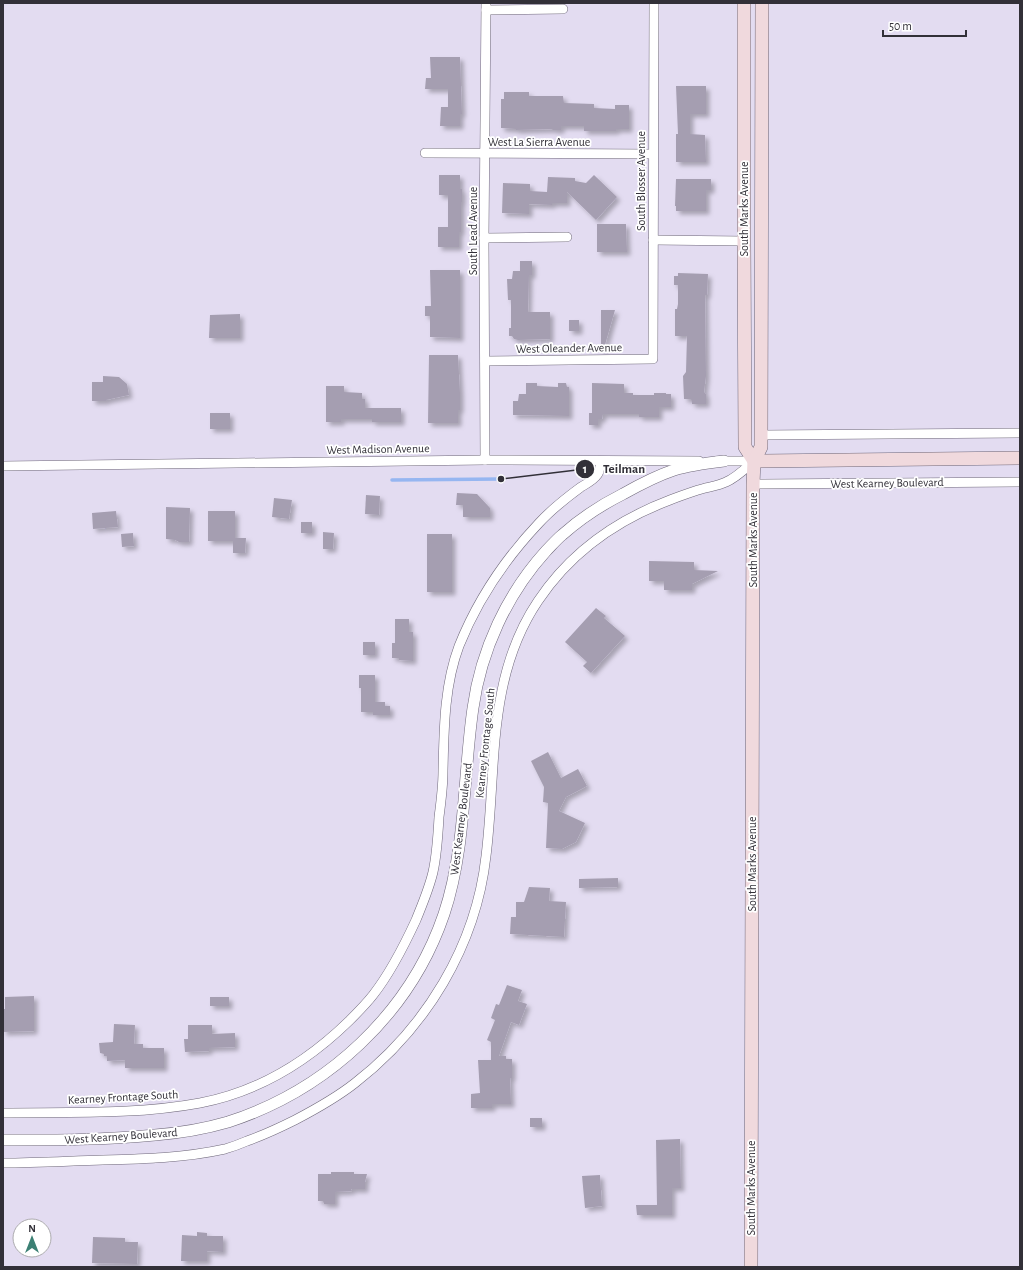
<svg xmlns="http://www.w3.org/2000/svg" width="1023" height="1270" font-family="'Alegreya Sans',sans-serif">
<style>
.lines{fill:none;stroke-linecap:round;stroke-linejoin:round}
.stream{stroke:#96b6f1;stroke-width:3.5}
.building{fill:#a59eb1;filter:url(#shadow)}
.minor-casing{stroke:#6e6779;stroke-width:10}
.tertiary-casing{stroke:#6e6779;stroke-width:12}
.secondary-casing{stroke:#6e6779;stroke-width:14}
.minor{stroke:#fff;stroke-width:9}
.tertiary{stroke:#fff;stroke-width:11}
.secondary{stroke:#f0d9dd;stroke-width:13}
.labels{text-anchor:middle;stroke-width:3.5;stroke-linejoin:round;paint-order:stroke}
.street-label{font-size:12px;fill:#323038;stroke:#fff}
.leader{fill:none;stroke:#323038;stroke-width:1.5}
.callout-dot{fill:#323038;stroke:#fff;stroke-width:1.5}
.mark-label{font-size:12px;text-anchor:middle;font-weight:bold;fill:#fff}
.callout-label{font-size:13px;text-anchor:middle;font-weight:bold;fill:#323038;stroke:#fff;stroke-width:3.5;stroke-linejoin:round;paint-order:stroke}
</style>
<defs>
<filter id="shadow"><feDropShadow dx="3.5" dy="3.5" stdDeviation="2" flood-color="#0004"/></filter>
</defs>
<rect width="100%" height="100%" fill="#e3dcf1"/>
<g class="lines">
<polyline class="stream" points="392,480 501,479"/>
</g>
<g class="building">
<polygon points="430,57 460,57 462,114 460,114 460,126 440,126 441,107 448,107 448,89 425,89 426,78 431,78"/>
<polygon points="676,86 706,86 706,114 690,114 690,134 705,135 706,162 676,162 676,134 678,134"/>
<polygon points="504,92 529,92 529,96 563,96 564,103 594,104 594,108 615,109 615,105 629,105 629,129 616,129 616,131 584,131 584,126 561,126 561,130 553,130 553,129 516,130 516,129 501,128 501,99 504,99"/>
<polygon points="439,175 460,175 460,189 462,189 462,202 461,202 461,232 459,232 459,247 438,247 438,227 448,227 448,195 439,195"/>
<polygon points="594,175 617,197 596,220 567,192 567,203 552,203 552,205 529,204 529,214 502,213 503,183 530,184 530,191 547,192 548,177 575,178 575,181 586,183"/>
<polygon points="676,179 711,179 711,190 706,190 706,211 676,211 676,206 675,206"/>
<polygon points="597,224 626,224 627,252 597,252"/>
<polygon points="520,261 532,261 532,275 529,275 528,312 550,312 550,339 518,340 514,339 512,336 509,336 509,328 511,328 511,300 508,300 507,279 512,279 513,271 520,271"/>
<polygon points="430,270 460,270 460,338 430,337 430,316 425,316 425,306 431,306"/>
<polygon points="678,273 708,274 707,295 705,295 706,376 704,392 706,394 706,404 692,404 691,399 684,399 683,376 686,372 687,336 675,336 675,309 677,309 678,304 678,285 674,285 674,276 678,276"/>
<polygon points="601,310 615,310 603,352 601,351"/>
<polygon points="240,314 240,338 209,338 210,315"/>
<rect x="569" y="320" width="10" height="11"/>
<polygon points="429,355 458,355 460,393 460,410 458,410 458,423 428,423"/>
<polygon points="103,376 119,377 127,384 129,395 106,400 106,401 92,401 92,382 103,382"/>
<polygon points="526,383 537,383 537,386 558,387 558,383 566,383 567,387 569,387 569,416 513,415 513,401 518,401 519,394 526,394"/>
<polygon points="592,383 624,384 624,393 633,393 633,395 654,395 654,393 666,393 666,394 671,394 671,407 659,407 659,417 639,417 639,414 603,414 602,419 598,419 598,425 589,425 589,413 592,413"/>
<polygon points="326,386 344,386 344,392 362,393 362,399 365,399 365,408 401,408 401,422 372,422 372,419 341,419 341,422 326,422"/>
<rect x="210" y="413" width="20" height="16"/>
<polygon points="457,493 477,494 490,508 490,517 463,517 463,505 456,505"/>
<polygon points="366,495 380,496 379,515 365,514"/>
<polygon points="274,498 292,500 289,519 272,517"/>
<polygon points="166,507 190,508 189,542 179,542 175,540 166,539"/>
<polygon points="116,511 118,527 93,529 92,513"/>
<polygon points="208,511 235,511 235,538 246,538 245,553 233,553 233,541 208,541"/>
<rect x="301" y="522" width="11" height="11"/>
<polygon points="323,532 334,533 333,549 323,549"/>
<polygon points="133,533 134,546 122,547 121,534"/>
<rect x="427" y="534" width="25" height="58"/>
<polygon points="649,561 694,562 694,570 718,571 692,584 692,590 664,590 664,581 649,581"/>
<polygon points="596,608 606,616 604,618 625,636 591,673 583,666 587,662 565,642"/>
<polygon points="395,619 409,619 409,632 413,632 413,661 399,660 399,658 392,658 392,643 395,643"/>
<rect x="363" y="642" width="12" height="13"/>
<polygon points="359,675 375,675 375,702 385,702 385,706 390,706 390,715 373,715 373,712 361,712 361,688 359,688"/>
<polygon points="548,752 561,778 578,769 587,786 566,797 559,811 585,823 576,842 562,849 546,848 548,803 543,802 544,787 531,761"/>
<polygon points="618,878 618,887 579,888 579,879"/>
<polygon points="529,887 550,888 549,901 566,902 564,937 510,934 511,917 516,917 516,902 524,902"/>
<polygon points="507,985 522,990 518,1001 527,1004 519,1025 511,1022 499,1056 506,1056 506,1059 512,1059 512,1078 510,1078 511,1104 492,1104 492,1108 471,1108 471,1094 480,1093 478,1060 491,1060 491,1042 487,1040 495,1020 491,1018 496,1004 499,1005"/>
<polygon points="34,996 34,1031 3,1032 3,1009 5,1009 5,997"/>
<rect x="210" y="997" width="19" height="9"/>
<polygon points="114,1024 135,1025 134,1044 143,1044 143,1048 164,1048 164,1068 125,1068 125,1060 107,1061 107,1056 104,1056 104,1054 100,1053 99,1043 113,1042"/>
<polygon points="188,1025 212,1025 212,1034 235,1033 235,1047 209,1048 209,1051 185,1052 184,1039 188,1039"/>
<rect x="530" y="1118" width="12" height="9"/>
<polygon points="680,1139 681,1188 672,1188 672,1215 637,1215 636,1205 657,1205 656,1140"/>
<polygon points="331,1172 354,1172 354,1174 367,1174 365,1182 365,1189 351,1189 352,1191 335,1192 335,1204 324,1204 323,1201 318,1201 318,1174 331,1174"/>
<polygon points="600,1175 602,1206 585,1208 582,1176"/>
<polygon points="197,1232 207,1233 207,1236 223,1236 223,1252 207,1251 207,1261 181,1261 182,1235 197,1236"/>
<polygon points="93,1237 125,1238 125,1242 138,1242 137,1264 92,1263"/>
</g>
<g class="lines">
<g class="minor-casing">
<g id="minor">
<polyline points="486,10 563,9"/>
<polyline points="425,153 653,154"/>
<polyline points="484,238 567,237"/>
<polyline points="653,240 744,241"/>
<polyline points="485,361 653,359 654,3"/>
<polyline points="761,435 1020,433"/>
<polyline points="485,460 484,238 486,3"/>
<polyline points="717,461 754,461"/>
<polyline points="3,466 485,460 699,461"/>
<polyline points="753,484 1020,482"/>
<path d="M 3,1113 C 68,1112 136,1115 200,1103 C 258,1092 308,1061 349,1021 C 357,1013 366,1004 373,995 C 391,972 404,946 416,920 C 422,905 429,889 433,872 C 437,854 438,835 439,817 C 441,802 443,787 443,771 C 444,730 444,686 459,646 C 477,601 505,559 539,523 C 551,510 566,498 581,487 C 586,484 594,480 597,475 C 600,472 600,465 601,461"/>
<path d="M 3,1163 C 36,1163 69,1161 103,1160 C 144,1159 184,1158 225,1149 C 232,1147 240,1144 247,1141 C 264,1135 279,1128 295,1120 C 316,1109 336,1098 355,1083 C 426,1028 476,946 486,856 C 497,768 486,678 538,601 C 570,553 617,520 670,500 C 680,496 689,493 698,490 C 707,487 718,486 726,482 C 736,478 746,468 754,461"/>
</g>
</g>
<g class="tertiary-casing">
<path id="tertiary" d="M 3,1140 C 54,1140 105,1140 155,1135 C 180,1133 204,1129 228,1122 C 327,1090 410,1014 444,914 C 466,848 463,777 473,708 C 481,650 507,594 546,551 C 551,546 556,540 562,535 C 580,519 601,505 623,494 C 639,485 656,476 674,470 C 690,465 707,463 724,461"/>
</g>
<g class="secondary-casing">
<g id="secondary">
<polyline points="744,3 744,241 745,447 754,461"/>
<polyline points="754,461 1020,458"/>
<polyline points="751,1267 753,484 754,461 761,447 762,3"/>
</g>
</g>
<use href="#minor" class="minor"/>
<use href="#tertiary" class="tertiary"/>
<use href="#secondary" class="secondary"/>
</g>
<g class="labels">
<g class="street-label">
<text x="539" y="146">West La Sierra Avenue</text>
<text transform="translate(641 181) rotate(-90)" y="4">South Blosser Avenue</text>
<text transform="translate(744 209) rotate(-90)" y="4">South Marks Avenue</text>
<text transform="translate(473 231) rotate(-90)" y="4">South Lead Avenue</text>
<text transform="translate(569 348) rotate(-1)" y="4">West Oleander Avenue</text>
<text transform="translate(378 449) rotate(-1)" y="4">West Madison Avenue</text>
<text transform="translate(887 483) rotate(-1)" y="4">West Kearney Boulevard</text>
<text transform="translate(753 540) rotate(-90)" y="4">South Marks Avenue</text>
<text transform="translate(485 743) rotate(-84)" y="4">Kearney Frontage South</text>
<text transform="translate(461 819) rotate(-83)" y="4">West Kearney Boulevard</text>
<text transform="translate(752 864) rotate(-90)" y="4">South Marks Avenue</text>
<text transform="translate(123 1097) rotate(-3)" y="4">Kearney Frontage South</text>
<text transform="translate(121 1136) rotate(-4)" y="4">West Kearney Boulevard</text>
<text transform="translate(751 1188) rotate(-90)" y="4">South Marks Avenue</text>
</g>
</g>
<path class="leader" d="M501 479L585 469"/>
<g class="callout-dot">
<circle cx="501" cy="479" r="4"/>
<circle cx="585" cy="469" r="10"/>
</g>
<g class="mark-label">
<text x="585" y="473">1</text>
</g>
<g class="callout-label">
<text x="624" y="473">Teilman</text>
</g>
<rect width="1023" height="1270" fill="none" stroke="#323038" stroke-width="8"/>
<g transform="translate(32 1238)"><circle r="19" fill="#ffffff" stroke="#adacaf"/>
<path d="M0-3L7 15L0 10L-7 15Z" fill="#3c8074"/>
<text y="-6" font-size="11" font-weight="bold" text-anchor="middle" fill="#323038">N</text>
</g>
<path d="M883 30v6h83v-6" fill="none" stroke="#323038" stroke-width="2"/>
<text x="889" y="30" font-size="12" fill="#323038" stroke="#ffffff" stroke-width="3" paint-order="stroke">50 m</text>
</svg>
